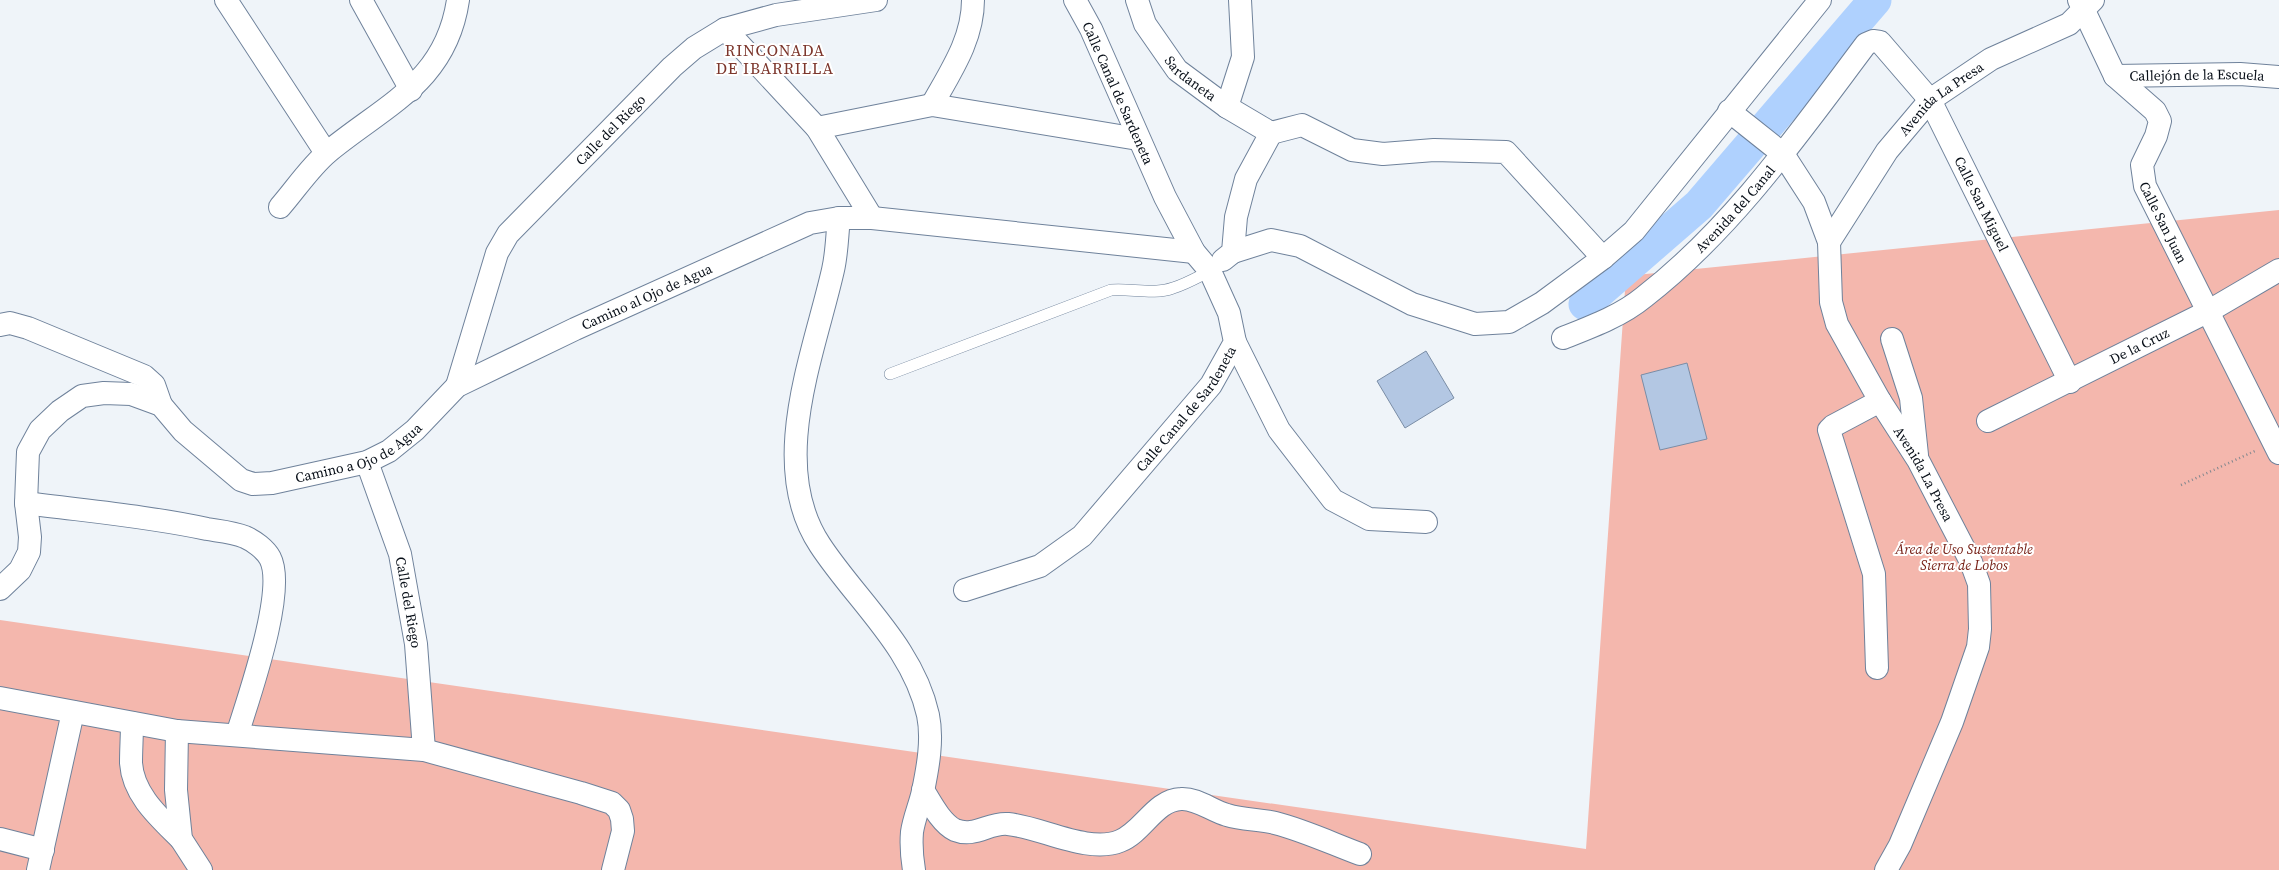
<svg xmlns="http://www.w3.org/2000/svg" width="2279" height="870" font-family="'Source Serif 4',serif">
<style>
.green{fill:#f4b7ad}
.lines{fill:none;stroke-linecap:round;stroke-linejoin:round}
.river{stroke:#afd1fe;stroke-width:33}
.building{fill:#b3c7e3;stroke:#7a8da6}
.service-casing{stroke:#6f829b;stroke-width:12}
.minor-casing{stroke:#6f829b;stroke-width:24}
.tertiary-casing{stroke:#6f829b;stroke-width:24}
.path{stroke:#81878e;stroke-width:2.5;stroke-dasharray:1 3;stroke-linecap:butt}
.service{stroke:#fff;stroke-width:11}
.minor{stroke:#fff;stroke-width:22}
.tertiary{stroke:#fff;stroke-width:22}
.labels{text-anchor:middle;stroke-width:4;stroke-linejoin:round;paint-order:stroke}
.street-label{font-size:14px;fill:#080f18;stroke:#fff}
.park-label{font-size:14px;font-style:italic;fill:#782218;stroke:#fff}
.quarter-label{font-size:16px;letter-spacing:1px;fill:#7c362c;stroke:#fff}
</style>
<rect width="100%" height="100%" fill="#eff4f9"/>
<polygon class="green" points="2279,210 2279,870 0,870 0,620 1586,849 1626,276"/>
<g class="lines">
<polyline class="river" points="1585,304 1699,205 1875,0"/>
</g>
<g class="building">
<polygon points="1426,351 1454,398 1405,428 1377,381"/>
<polygon points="1687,363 1707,439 1660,450 1641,375"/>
</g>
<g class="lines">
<g class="service-casing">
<path id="service" d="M 890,374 L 1111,290 C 1130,288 1154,295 1173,288 C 1186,284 1198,277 1210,271"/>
</g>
<g class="minor-casing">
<g id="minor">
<polyline points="226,0 326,153"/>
<polyline points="361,0 411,90"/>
<path id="s1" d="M 2079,0 L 2115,76 L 2155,111 L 2160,121 L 2156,136 L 2142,165 L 2145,186 L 2279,453"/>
<polyline points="725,29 817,128 872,218"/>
<path id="s2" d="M 2115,76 L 2240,74 L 2279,77"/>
<path d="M 932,105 C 951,71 973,39 973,0"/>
<polyline points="1227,107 1243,57 1240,0"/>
<path id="s3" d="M 1729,111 L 1783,154 L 1814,202 L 1829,242 L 1831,302 L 1837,324 L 1880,401 L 1918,460 L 1971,562 L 1979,584 L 1980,629 L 1978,647 L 1952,722 L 1900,845 L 1886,870"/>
<polyline points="817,128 932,105 1138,139"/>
<path d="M 280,207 C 295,190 310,167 328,152 C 385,105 446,82 458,0"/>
<path d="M 839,218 C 837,235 837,253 833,270 C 814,354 767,465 820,545 C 856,600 913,647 928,715 C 933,739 928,767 923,791 C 920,805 914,818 912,832 C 911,844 912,858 914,870"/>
<path id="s4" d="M 1829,242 L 1887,151 L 1930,100 L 1991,59 L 2069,24 L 2093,0"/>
<polyline points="1233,252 1271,240 1300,246 1412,304 1475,324 1509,322 1542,303 1603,258"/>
<polyline points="1223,260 1233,252 1236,217 1246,179 1271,133"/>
<polyline points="0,325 10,323 28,328 144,376 154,385 161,405"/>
<path id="s5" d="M 1563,338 C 1591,327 1621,316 1644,297 C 1733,228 1799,133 1866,44 L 1873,41 L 1880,42 L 1930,100 L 2070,382"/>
<polyline points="1892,339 1911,398 1917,455"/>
<polyline points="1235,342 1279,430 1333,500 1369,519 1426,522"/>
<path id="s6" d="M 457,386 L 497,253 L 508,234 L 672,67 L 694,48 L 725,29 L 776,15 L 876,0"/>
<path id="s7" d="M 1988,421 L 2209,311 L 2279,270"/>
<path id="s8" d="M 367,462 L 400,554 L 416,644 L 424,750"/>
<path d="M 26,503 C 86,511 147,516 207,529 C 219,531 233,532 245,537 C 254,541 265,549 270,558 C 287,590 248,699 237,735"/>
<path id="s9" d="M 0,589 L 20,570 L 29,552 L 30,537 L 26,503 L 28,452 L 40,430 L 60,411 L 82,396 L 104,393 L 131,394 L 161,405 L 183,431 L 241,480 L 253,484 L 272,483 L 367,462 L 389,451 L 415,430 L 457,386 L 575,329 L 810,223 L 839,218 L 872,218 L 1194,252"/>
<path id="s10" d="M 965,590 L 1040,566 L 1082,536 L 1211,385 L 1235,342 L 1229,313 L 1210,271 L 1194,252 L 1165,197 L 1091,29 L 1075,0"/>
<polyline points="1877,668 1874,574 1829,430 1833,426 1880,401"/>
<polyline points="0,698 177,731 424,750 581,793 612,803 619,810 622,819 623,831 613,870"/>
<path d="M 132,723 C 132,736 131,750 131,763 C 133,795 160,818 181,839"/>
<polyline points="177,731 176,790 181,839 201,870"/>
<path d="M 923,790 C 931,803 941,823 955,830 C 975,838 989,822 1008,824 C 1041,827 1088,854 1120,841 C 1143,832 1155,800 1181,799 C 1197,798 1212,811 1227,815 C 1243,820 1259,819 1275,823 C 1303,830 1333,844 1360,854"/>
<polyline points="0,839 43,850"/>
<polyline points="38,870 73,712"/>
</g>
</g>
<g class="tertiary-casing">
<g id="tertiary">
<path id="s11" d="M 1137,0 L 1145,24 L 1177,70 L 1227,107 L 1271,133 L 1302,125 L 1352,150 L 1383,154 L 1434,150 L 1506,152 L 1603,258 L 1634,231 L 1820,0"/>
</g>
</g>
<polyline class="path" points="2181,485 2257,450"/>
<use href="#service" class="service"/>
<use href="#minor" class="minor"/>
<use href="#tertiary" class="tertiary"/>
</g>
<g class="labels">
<g class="street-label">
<text dy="5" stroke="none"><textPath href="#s2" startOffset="82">Callejón de la Escuela</textPath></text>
<text dy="5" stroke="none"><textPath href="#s11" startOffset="97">Sardaneta</textPath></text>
<text transform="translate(1118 93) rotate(66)" y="5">Calle Canal de Sardeneta</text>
<text dy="5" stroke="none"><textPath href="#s4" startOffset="184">Avenida La Presa</textPath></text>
<text dy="5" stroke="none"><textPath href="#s6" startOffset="307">Calle del Riego</textPath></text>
<text dy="5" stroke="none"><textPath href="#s5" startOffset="636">Calle San Miguel</textPath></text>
<text dy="5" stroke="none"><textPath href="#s5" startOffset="218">Avenida del Canal</textPath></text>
<text dy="5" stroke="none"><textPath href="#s1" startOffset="258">Calle San Juan</textPath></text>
<text dy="5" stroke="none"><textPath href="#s9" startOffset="876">Camino al Ojo de Agua</textPath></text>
<text dy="5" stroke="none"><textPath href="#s7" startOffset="169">De la Cruz</textPath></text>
<text dy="5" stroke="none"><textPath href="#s10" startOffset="295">Calle Canal de Sardeneta</textPath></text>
<text dy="5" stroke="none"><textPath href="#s9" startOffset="543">Camino a Ojo de Agua</textPath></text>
<text dy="5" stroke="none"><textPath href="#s3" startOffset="425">Avenida La Presa</textPath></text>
<text dy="5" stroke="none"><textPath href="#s8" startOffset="147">Calle del Riego</textPath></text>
</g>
<g class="park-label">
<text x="1964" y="554">Área de Uso Sustentable<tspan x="1964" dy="16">Sierra de Lobos</tspan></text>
</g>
<g class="quarter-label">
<text x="775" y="56">RINCONADA<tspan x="775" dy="18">DE IBARRILLA</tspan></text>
</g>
</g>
</svg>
